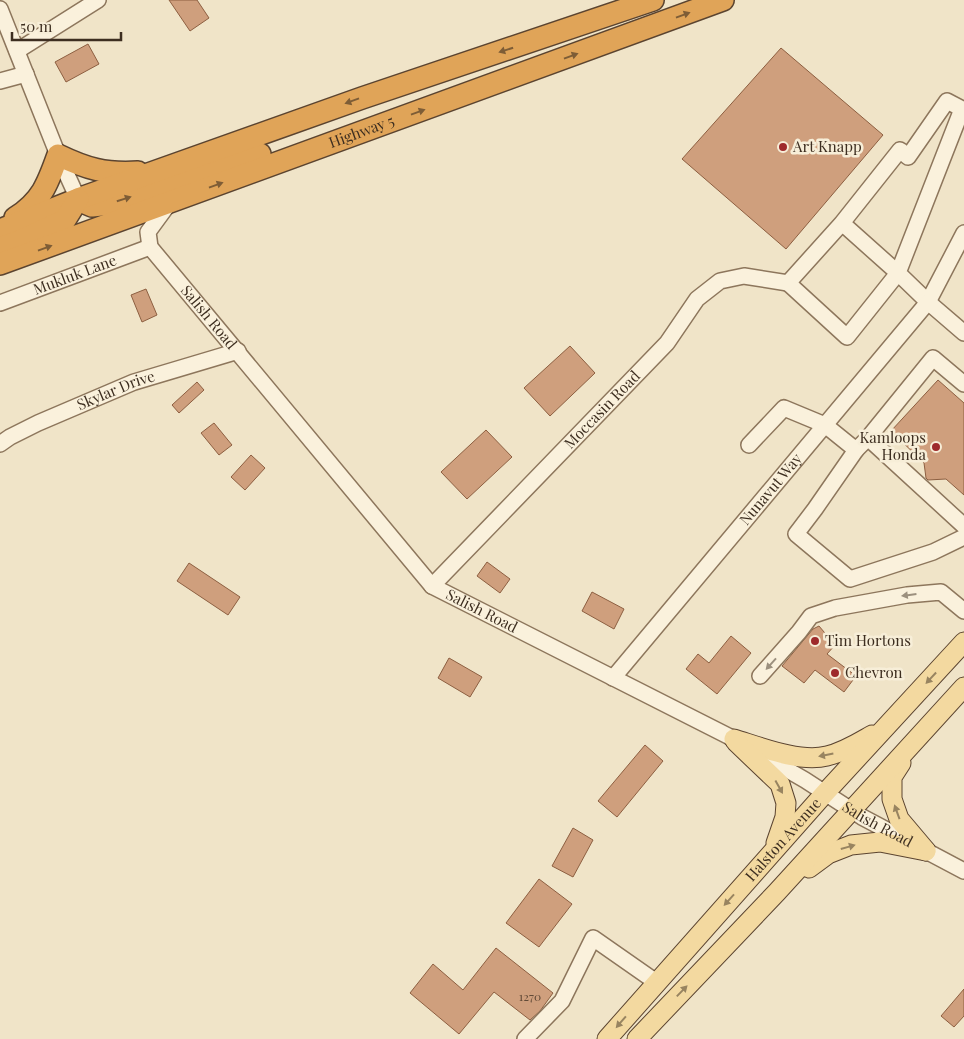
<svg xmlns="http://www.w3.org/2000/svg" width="964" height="1039" font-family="'Playfair Display',serif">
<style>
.building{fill:#cf9f7d;stroke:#8d5f41}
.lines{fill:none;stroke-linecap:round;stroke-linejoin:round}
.minor-casing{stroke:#8d765c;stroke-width:18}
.major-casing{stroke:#5b4430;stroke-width:21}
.highway-casing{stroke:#5b4430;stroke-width:24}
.minor{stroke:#faf1dc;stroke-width:15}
.major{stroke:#f3d9a0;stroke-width:19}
.highway{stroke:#e0a458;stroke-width:21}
.oneway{fill:#7e5d36}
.oneway2{fill:#9c907e}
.oneway3{fill:#988460}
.poi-dot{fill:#9e2a2b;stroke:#f7eed8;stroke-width:2}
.labels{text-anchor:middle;stroke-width:5;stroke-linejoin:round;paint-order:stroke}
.number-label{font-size:12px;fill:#624a37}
.street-label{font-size:15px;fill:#3d2e20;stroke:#f7eed8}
.poi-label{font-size:15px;fill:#3d2e20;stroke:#f7eed8;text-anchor:start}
</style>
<rect width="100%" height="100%" fill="#f0e4c8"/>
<g class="building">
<polygon points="169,0 197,0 209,18 190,31"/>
<polygon points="88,44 99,64 66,82 55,62"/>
<polygon points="781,48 883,135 786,249 682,159"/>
<polygon points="146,289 157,315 142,322 131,295"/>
<polygon points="570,346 595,373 550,416 524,388"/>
<polygon points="938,380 964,403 964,495 946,479 928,480 926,478 924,463 891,431"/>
<polygon points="197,382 204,390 179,413 172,405"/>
<polygon points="214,423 232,445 219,455 201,433"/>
<polygon points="486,430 512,457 467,499 441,472"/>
<polygon points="251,455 265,468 245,490 231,477"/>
<polygon points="487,562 510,579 500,593 477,576"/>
<polygon points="189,563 240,597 228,615 177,581"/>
<polygon points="592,592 624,609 614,629 582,611"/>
<polygon points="819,626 835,645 827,654 856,676 844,692 815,670 804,683 782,666 813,629"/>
<polygon points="731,636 751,653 717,694 686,669 698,654 709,663"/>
<polygon points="449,658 482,677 470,697 438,678"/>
<polygon points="645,745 663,761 617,817 598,801"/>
<polygon points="573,828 593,840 573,877 552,866"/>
<polygon points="539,879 572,904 539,947 506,923"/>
<polygon points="496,948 553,993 540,1011 530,1020 494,992 459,1034 410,993 433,964 463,990"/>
<polygon points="964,989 964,1016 954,1027 941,1016"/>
</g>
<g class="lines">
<g class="minor-casing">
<g id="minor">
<polyline points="0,9 58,155 78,199"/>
<polyline points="17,51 98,0"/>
<polyline points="0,81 26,74"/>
<path id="s1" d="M 170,202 L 148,232 L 150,247 L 432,586 L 734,739 L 805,780 L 862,817 L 964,871"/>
<polyline points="842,223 900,150 908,157 947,101 962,109 898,273 847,337 788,283 842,223 898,273 928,302 964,233"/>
<path id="s2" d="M 0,303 L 150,247"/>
<polyline points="868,438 933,358 964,384"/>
<path id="s3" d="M 0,444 L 10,437 L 38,423 L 134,382 L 238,351"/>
<polyline points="749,445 784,408 825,425 856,450 868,438 964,526"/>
<polyline points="856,450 815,509 796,534 850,579 933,552 964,537"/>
<path id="s4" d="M 432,586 L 667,343 L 697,299 L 720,281 L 744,276 L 788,283"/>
<polyline points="760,676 799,632 811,616 835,608 907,595 941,592 964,611"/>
<path id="s5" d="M 613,678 L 928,302 L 964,333"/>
<polyline points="525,1039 562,1001 593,938 656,982"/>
</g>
</g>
<g class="major-casing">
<g id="major">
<path d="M 734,739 C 760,747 800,763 827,756 C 844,752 858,743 872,735"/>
<polyline points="736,742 780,784 786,803 785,817 776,843"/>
<polyline points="901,763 892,777 892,799 899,819 926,851"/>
<polyline points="809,868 828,854 851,845 880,842 926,851"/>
<path id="s6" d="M 607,1039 L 825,793 L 964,642"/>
<polyline points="637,1039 777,892 964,687"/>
</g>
</g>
<g class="highway-casing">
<g id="highway">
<polyline points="85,203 92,206 110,204 150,191 260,154"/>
<path d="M 15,218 C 42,201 48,183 58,155 C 87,169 105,174 138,172"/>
<polyline points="0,230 78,199 362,98 653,0"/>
<polyline points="0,248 19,241 65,220 78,199"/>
<path id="s7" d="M 0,264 L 723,0"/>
</g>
</g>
<use href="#minor" class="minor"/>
<use href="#major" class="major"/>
<use href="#highway" class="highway"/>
</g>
<defs><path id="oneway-solid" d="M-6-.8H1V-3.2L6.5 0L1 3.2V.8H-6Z" transform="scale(1.25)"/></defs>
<g class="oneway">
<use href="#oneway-solid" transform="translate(683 15) rotate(-20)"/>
<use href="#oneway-solid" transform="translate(506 50) rotate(162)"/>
<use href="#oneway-solid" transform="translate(571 56) rotate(-20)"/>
<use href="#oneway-solid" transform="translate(352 101) rotate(160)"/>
<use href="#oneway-solid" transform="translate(418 112) rotate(-20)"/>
<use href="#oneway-solid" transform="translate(216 185) rotate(-20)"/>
<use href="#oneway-solid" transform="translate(124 199) rotate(-17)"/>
<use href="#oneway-solid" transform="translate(45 248) rotate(-20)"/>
</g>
<g class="oneway2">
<use href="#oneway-solid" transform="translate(909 595) rotate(173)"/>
<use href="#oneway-solid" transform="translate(771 664) rotate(132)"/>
</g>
<g class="oneway3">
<use href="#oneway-solid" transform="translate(931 678) rotate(133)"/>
<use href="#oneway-solid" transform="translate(826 755) rotate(169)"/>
<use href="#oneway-solid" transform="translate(779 787) rotate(61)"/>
<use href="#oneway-solid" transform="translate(897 812) rotate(-110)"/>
<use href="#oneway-solid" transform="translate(848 847) rotate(-16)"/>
<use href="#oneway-solid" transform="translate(729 900) rotate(132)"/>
<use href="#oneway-solid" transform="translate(682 991) rotate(-46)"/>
<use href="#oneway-solid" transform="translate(621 1022) rotate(131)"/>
</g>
<g class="poi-dot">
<circle cx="783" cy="147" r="5"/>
<circle cx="936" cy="447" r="5"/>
<circle cx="815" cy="641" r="5"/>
<circle cx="835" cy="673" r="5"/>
</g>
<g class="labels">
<g class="number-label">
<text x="530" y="1001">1270</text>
</g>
<g class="street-label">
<text dy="5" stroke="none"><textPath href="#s7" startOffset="385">Highway 5</textPath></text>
<text dy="5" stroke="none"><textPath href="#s2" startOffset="80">Mukluk Lane</textPath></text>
<text dy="5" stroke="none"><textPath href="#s1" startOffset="144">Salish Road</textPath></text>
<text dy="5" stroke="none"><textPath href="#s3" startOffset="128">Skylar Drive</textPath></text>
<text dy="5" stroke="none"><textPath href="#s4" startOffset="245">Moccasin Road</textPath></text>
<text dy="5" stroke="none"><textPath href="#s5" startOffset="246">Nunavut Way</textPath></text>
<text dy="5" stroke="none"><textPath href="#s1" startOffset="549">Salish Road</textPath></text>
<text dy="5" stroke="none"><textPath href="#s1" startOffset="999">Salish Road</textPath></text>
<text dy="5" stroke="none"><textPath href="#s6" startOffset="266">Halston Avenue</textPath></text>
</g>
<g class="poi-label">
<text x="793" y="152">Art Knapp</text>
<text x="926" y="443" text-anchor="end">Kamloops<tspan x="926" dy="17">Honda</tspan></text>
<text x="825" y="646">Tim Hortons</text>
<text x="845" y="678">Chevron</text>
</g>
</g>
<path d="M12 32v8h109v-8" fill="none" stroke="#3d2e20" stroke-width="2.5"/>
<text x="20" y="32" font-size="15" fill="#3d2e20" stroke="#f7eed8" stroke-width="4" paint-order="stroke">50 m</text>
</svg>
